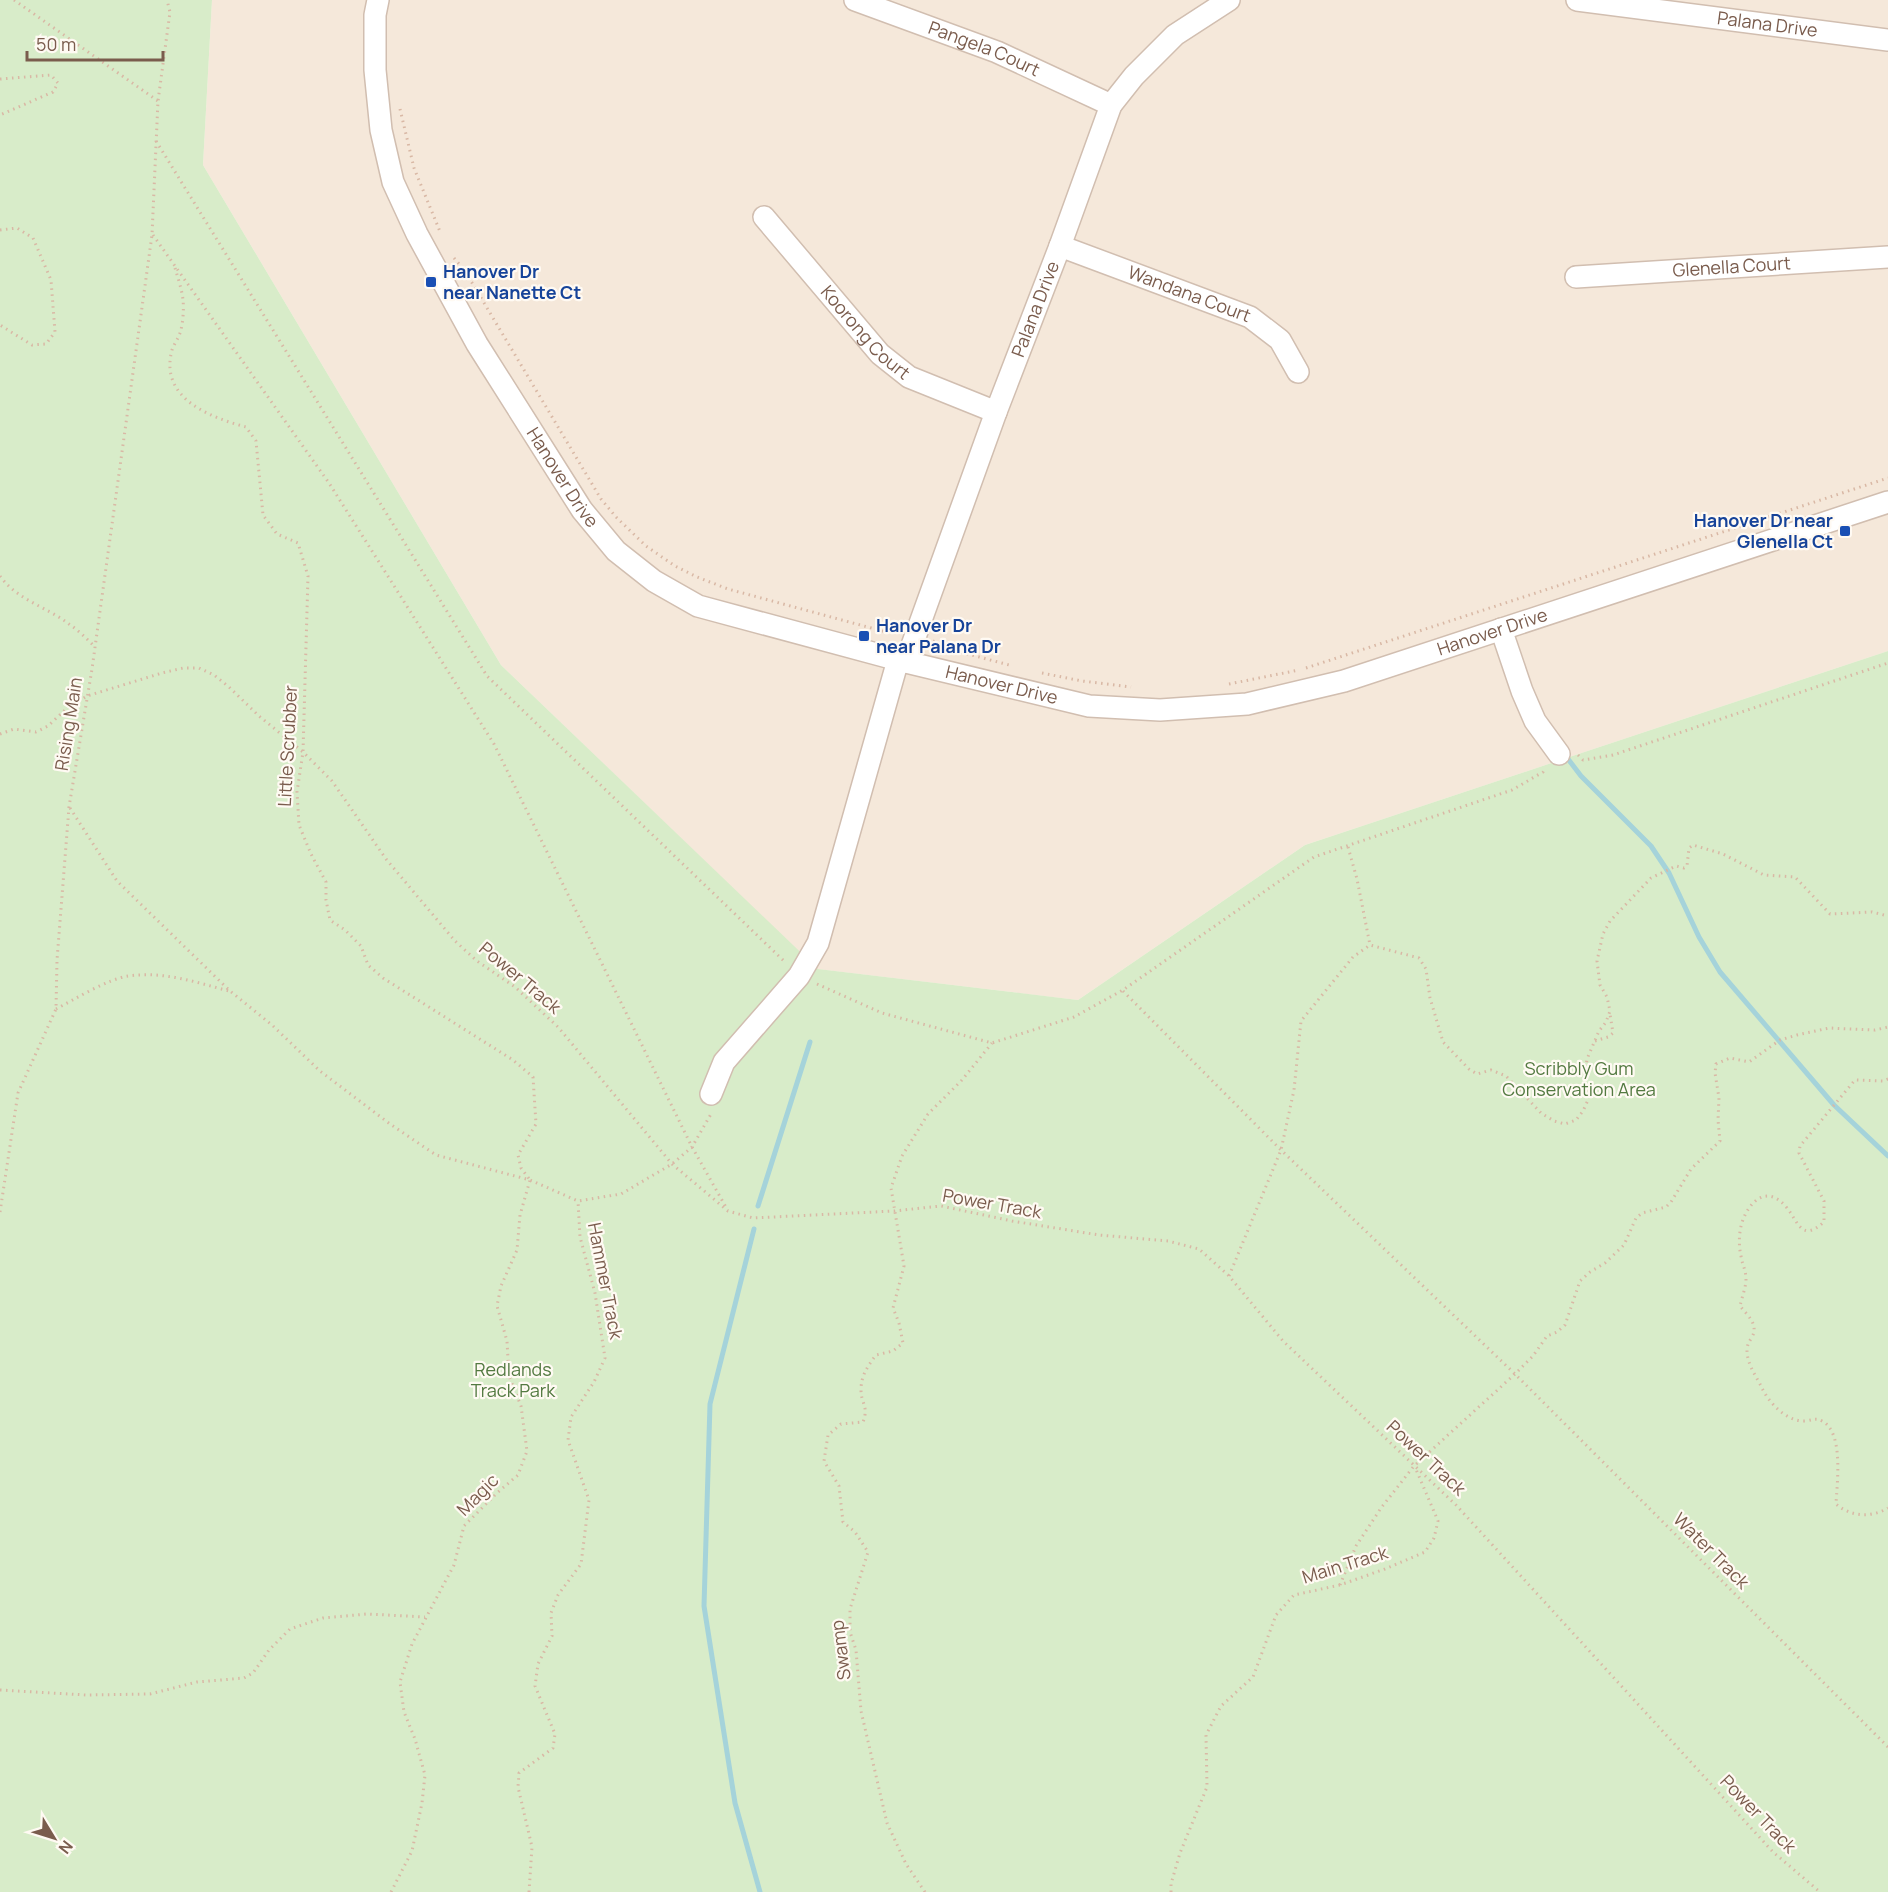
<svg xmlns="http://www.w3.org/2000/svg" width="1888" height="1892" font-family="Manrope,sans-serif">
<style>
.residential{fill:#f5e8da}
.green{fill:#d8ecc9}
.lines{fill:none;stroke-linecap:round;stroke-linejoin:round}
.stream{stroke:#a5d3da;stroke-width:5}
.minor-casing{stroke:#d1beb0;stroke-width:24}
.path{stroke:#d9b8a5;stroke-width:3;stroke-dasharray:1.5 4.5;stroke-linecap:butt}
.minor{stroke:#fff;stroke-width:21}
.transit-dot{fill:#1a4fb4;stroke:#fffaf3;stroke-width:2}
.labels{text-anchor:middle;stroke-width:4.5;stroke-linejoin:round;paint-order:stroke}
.street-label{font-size:18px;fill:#7a5c4d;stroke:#fffaf3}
.transit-label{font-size:18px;font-weight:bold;fill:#164399;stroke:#fffaf3;text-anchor:start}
.park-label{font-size:18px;fill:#537a41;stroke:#fffaf3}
</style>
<rect width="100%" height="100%" fill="#fdf6ec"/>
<polygon class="residential" points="212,0 1888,0 1888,651 1305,845 1078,1000 817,969 501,665 203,165"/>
<polygon class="green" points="0,0 212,0 203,165 501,665 818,969 1078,1000 1305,845 1888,651 1888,1892 0,1892"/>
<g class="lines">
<g class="stream">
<polyline points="1565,755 1581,776 1651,846 1669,873 1699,937 1720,972 1834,1105 1888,1156"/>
<polyline points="758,1206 810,1042"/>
<polyline points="754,1229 710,1404 704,1606 735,1803 760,1892"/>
</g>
<g class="minor-casing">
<g id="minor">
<path id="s1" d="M 378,0 L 375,15 L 375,70 L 381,130 L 393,182 L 417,234 L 477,344 L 582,510 L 616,551 L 654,581 L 698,606 L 906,662 L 1089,706 L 1160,710 L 1247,704 L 1344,681 L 1888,502"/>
<path id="s2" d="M 855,0 L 997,52 L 1111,105"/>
<path id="s3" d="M 1577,0 L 1888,40"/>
<path id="s4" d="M 764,217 L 880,354 L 909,377 L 996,412"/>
<path id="s5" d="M 1060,246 L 1250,317 L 1280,340 L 1298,372"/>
<path id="s6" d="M 1576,277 L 1888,257"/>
<polyline points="1501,629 1522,691 1535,721 1559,754"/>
<path id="s7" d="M 906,662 L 996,412 L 1060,246 L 1111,105 L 1134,76 L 1175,35 L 1229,0"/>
<polyline points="711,1094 724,1062 799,976 818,943 898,660"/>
</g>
</g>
<g class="path">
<polyline points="14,0 158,101"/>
<polyline points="0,79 51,75 58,83 53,92 0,115"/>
<polyline points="400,109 414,168 441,234"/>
<polyline points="156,141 487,676 785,962"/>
<polyline points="0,230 17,228 33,238 51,280 55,332 46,344 32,345 0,325"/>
<polyline points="153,235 329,483 494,744 692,1147 727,1209"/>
<polyline points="454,258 465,271 601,499 616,517 646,546 675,566 697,577 728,589 886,632 898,629"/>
<path d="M 175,268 C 178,278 182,290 183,300 C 184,309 183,324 180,333 C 178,339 174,344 172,350 C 159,398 209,417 246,427 L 256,441 L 263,515 L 277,534 L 298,543 L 308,576 L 303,752 L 297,792 L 299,825 L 311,854 L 326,882 L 326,900 L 330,920 L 345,930 L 361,946 L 368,965 L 383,978 L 513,1060 L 533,1077 L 536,1124 L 518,1155 L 521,1168 L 530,1180"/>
<path d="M 0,576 C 17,600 47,607 69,624 C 78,630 86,638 94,646"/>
<polyline points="933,641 964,653 1013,666"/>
<polyline points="1306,668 1888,478"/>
<polyline points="1042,673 1082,681 1131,687"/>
<polyline points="1229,684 1299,670"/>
<polyline points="0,734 14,729 36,732 48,726 65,710 87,696 162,673 183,668 199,668 214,675 229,687 259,716 303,752 332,781 386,859 455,941 477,961 515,987 558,1027 672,1164 728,1211 753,1218 894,1211 941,1206 1012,1221 1099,1235 1168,1241 1199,1249 1229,1276 1283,1341 1456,1505 1773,1852 1820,1892"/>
<polyline points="1578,755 1583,760 1613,755 1888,663"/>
<polyline points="70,808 117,881 230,991 272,1025 320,1071 390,1124 436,1155 530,1180 578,1201 621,1194 672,1164 692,1147 711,1114"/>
<polyline points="1348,847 1357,879 1370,945"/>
<polyline points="817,984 882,1013 992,1043 1074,1017 1123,990 1314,857 1512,790 1543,772 1545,768"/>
<polyline points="1123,991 1281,1150 1515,1374 1888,1747"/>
<path d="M 56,1009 C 75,999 108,979 128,976 C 164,971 195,982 229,991"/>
<polyline points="1595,1041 1608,1037 1613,1033 1610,1014"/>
<path d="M 1888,1079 L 1883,1081 L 1855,1080 L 1800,1146 L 1799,1153 L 1824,1201 L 1824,1222 C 1801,1243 1798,1221 1787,1208 C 1771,1188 1755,1195 1745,1215 C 1739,1227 1738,1243 1741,1256 C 1742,1264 1746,1270 1746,1279 C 1746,1287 1742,1297 1740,1306 C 1747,1315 1759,1324 1752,1337 C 1749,1342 1747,1345 1747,1350 C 1747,1364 1756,1376 1762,1388 C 1769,1403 1786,1421 1804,1421 C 1811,1421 1815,1417 1822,1421 C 1844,1432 1837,1483 1836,1504 C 1851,1517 1871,1518 1888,1508"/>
<polyline points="0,1212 18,1093 56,1009 57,960 69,807 92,669 152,235 158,101 170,12 167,0"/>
<polyline points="1229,1276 1281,1150 1294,1090 1301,1021 1353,957 1370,945 1419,958 1426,969 1430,998 1443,1042 1469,1069 1477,1074 1491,1070 1506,1076 1541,1113 1554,1121 1565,1124 1576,1120 1583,1111 1588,1100 1584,1083 1587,1059 1599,1031 1606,1022 1610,1011 1607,997 1600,985 1597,961 1603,934 1610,921 1651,878 1676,866 1684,868 1687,866 1689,848 1693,845 1723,854 1764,875 1795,877 1830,914 1872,912 1888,916"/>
<polyline points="1340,1585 1356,1546 1381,1508 1414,1466 1515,1374 1533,1356 1547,1336 1557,1332 1565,1325 1580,1281 1590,1272 1605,1263 1624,1245 1636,1218 1642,1213 1666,1207 1671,1202 1691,1169 1720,1141 1718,1120 1719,1098 1715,1073 1716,1064 1730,1058 1749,1062 1780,1040 1797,1035 1829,1028 1875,1030 1888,1027"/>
<polyline points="0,1690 86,1695 150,1694 197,1682 244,1678 253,1673 269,1650 290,1629 323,1618 367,1614 425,1617"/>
<polyline points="391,1892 412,1851 422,1803 425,1775 415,1739 404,1712 400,1682 412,1644 454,1565 464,1526 497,1493 518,1475 527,1451 521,1406 509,1376 507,1341 497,1306 501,1286 517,1250 520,1215 530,1180"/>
<polyline points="529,1892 532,1847 518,1787 519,1773 553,1748 555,1734 535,1686 538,1664 552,1636 551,1613 558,1595 581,1564 589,1500 568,1440 571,1417 594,1382 605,1358 595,1293 580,1237 578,1201"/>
<path d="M 925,1892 L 906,1864 L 887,1823 L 861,1711 L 856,1650 L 850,1632 L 850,1609 L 868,1552 L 855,1532 L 843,1522 L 839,1486 L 824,1461 L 828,1435 L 841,1424 L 863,1422 C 869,1406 861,1404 861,1390 C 861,1375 868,1366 876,1355 L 893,1351 L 903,1343 L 899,1323 L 893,1308 L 904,1266 L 891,1188 L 902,1156 L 928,1114 L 962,1080 L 992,1043"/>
<polyline points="1171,1892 1171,1884 1180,1853 1207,1787 1206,1735 1221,1706 1253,1677 1276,1615 1294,1595 1340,1585 1385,1569 1425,1552 1434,1538 1438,1521 1415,1467"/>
</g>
<use href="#minor" class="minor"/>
</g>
<g class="transit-dot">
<rect x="425" y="276" width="12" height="12" rx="3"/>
<rect x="1839" y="525" width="12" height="12" rx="3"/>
<rect x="858" y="630" width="12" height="12" rx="3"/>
</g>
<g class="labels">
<g class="street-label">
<text dy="6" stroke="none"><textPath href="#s3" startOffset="192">Palana Drive</textPath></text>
<text dy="6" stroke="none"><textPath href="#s2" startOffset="138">Pangela Court</textPath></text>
<text dy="6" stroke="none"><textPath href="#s6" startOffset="156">Glenella Court</textPath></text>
<text dy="6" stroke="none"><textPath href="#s5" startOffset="138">Wandana Court</textPath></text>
<text dy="6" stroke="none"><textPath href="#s7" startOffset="376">Palana Drive</textPath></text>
<text dy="6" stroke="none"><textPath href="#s4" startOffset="154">Koorong Court</textPath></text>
<text dy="6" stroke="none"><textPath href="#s1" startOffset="525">Hanover Drive</textPath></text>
<text dy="6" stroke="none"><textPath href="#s1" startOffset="1533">Hanover Drive</textPath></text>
<text dy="6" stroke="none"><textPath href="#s1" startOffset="1029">Hanover Drive</textPath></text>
<text transform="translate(69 724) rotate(-81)" y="6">Rising Main</text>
<text transform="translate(288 746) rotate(-87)" y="6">Little Scrubber</text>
<text transform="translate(520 978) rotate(40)" y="6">Power Track</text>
<text transform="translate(992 1204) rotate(10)" y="6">Power Track</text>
<text transform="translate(605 1281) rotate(79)" y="6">Hammer Track</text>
<text transform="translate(1426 1458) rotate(43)" y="6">Power Track</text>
<text transform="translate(478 1495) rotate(-45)" y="6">Magic</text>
<text transform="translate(1711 1551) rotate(45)" y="6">Water Track</text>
<text transform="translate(1345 1565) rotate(-17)" y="6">Main Track</text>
<text transform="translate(841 1650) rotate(-97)" y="6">Swamp</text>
<text transform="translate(1758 1814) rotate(46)" y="6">Power Track</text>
</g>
<g class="transit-label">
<text x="443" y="278">Hanover Dr<tspan x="443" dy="21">near Nanette Ct</tspan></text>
<text x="1833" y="527" text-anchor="end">Hanover Dr near<tspan x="1833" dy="21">Glenella Ct</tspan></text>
<text x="876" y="632">Hanover Dr<tspan x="876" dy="21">near Palana Dr</tspan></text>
</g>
<g class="park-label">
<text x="1579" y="1075">Scribbly Gum<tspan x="1579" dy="21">Conservation Area</tspan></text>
<text x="513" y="1376">Redlands<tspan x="513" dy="21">Track Park</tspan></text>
</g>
</g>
<g transform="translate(54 1838) rotate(128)" stroke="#fffaf3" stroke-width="4.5" paint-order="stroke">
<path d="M0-4.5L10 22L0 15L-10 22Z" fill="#7a5c4d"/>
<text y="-9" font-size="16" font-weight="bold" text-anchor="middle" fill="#7a5c4d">N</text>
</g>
<path d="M27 51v9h136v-9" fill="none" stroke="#7a5c4d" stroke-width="3"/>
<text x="36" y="51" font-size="18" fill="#7a5c4d" stroke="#fffaf3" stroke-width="4.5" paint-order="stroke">50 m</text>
</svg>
